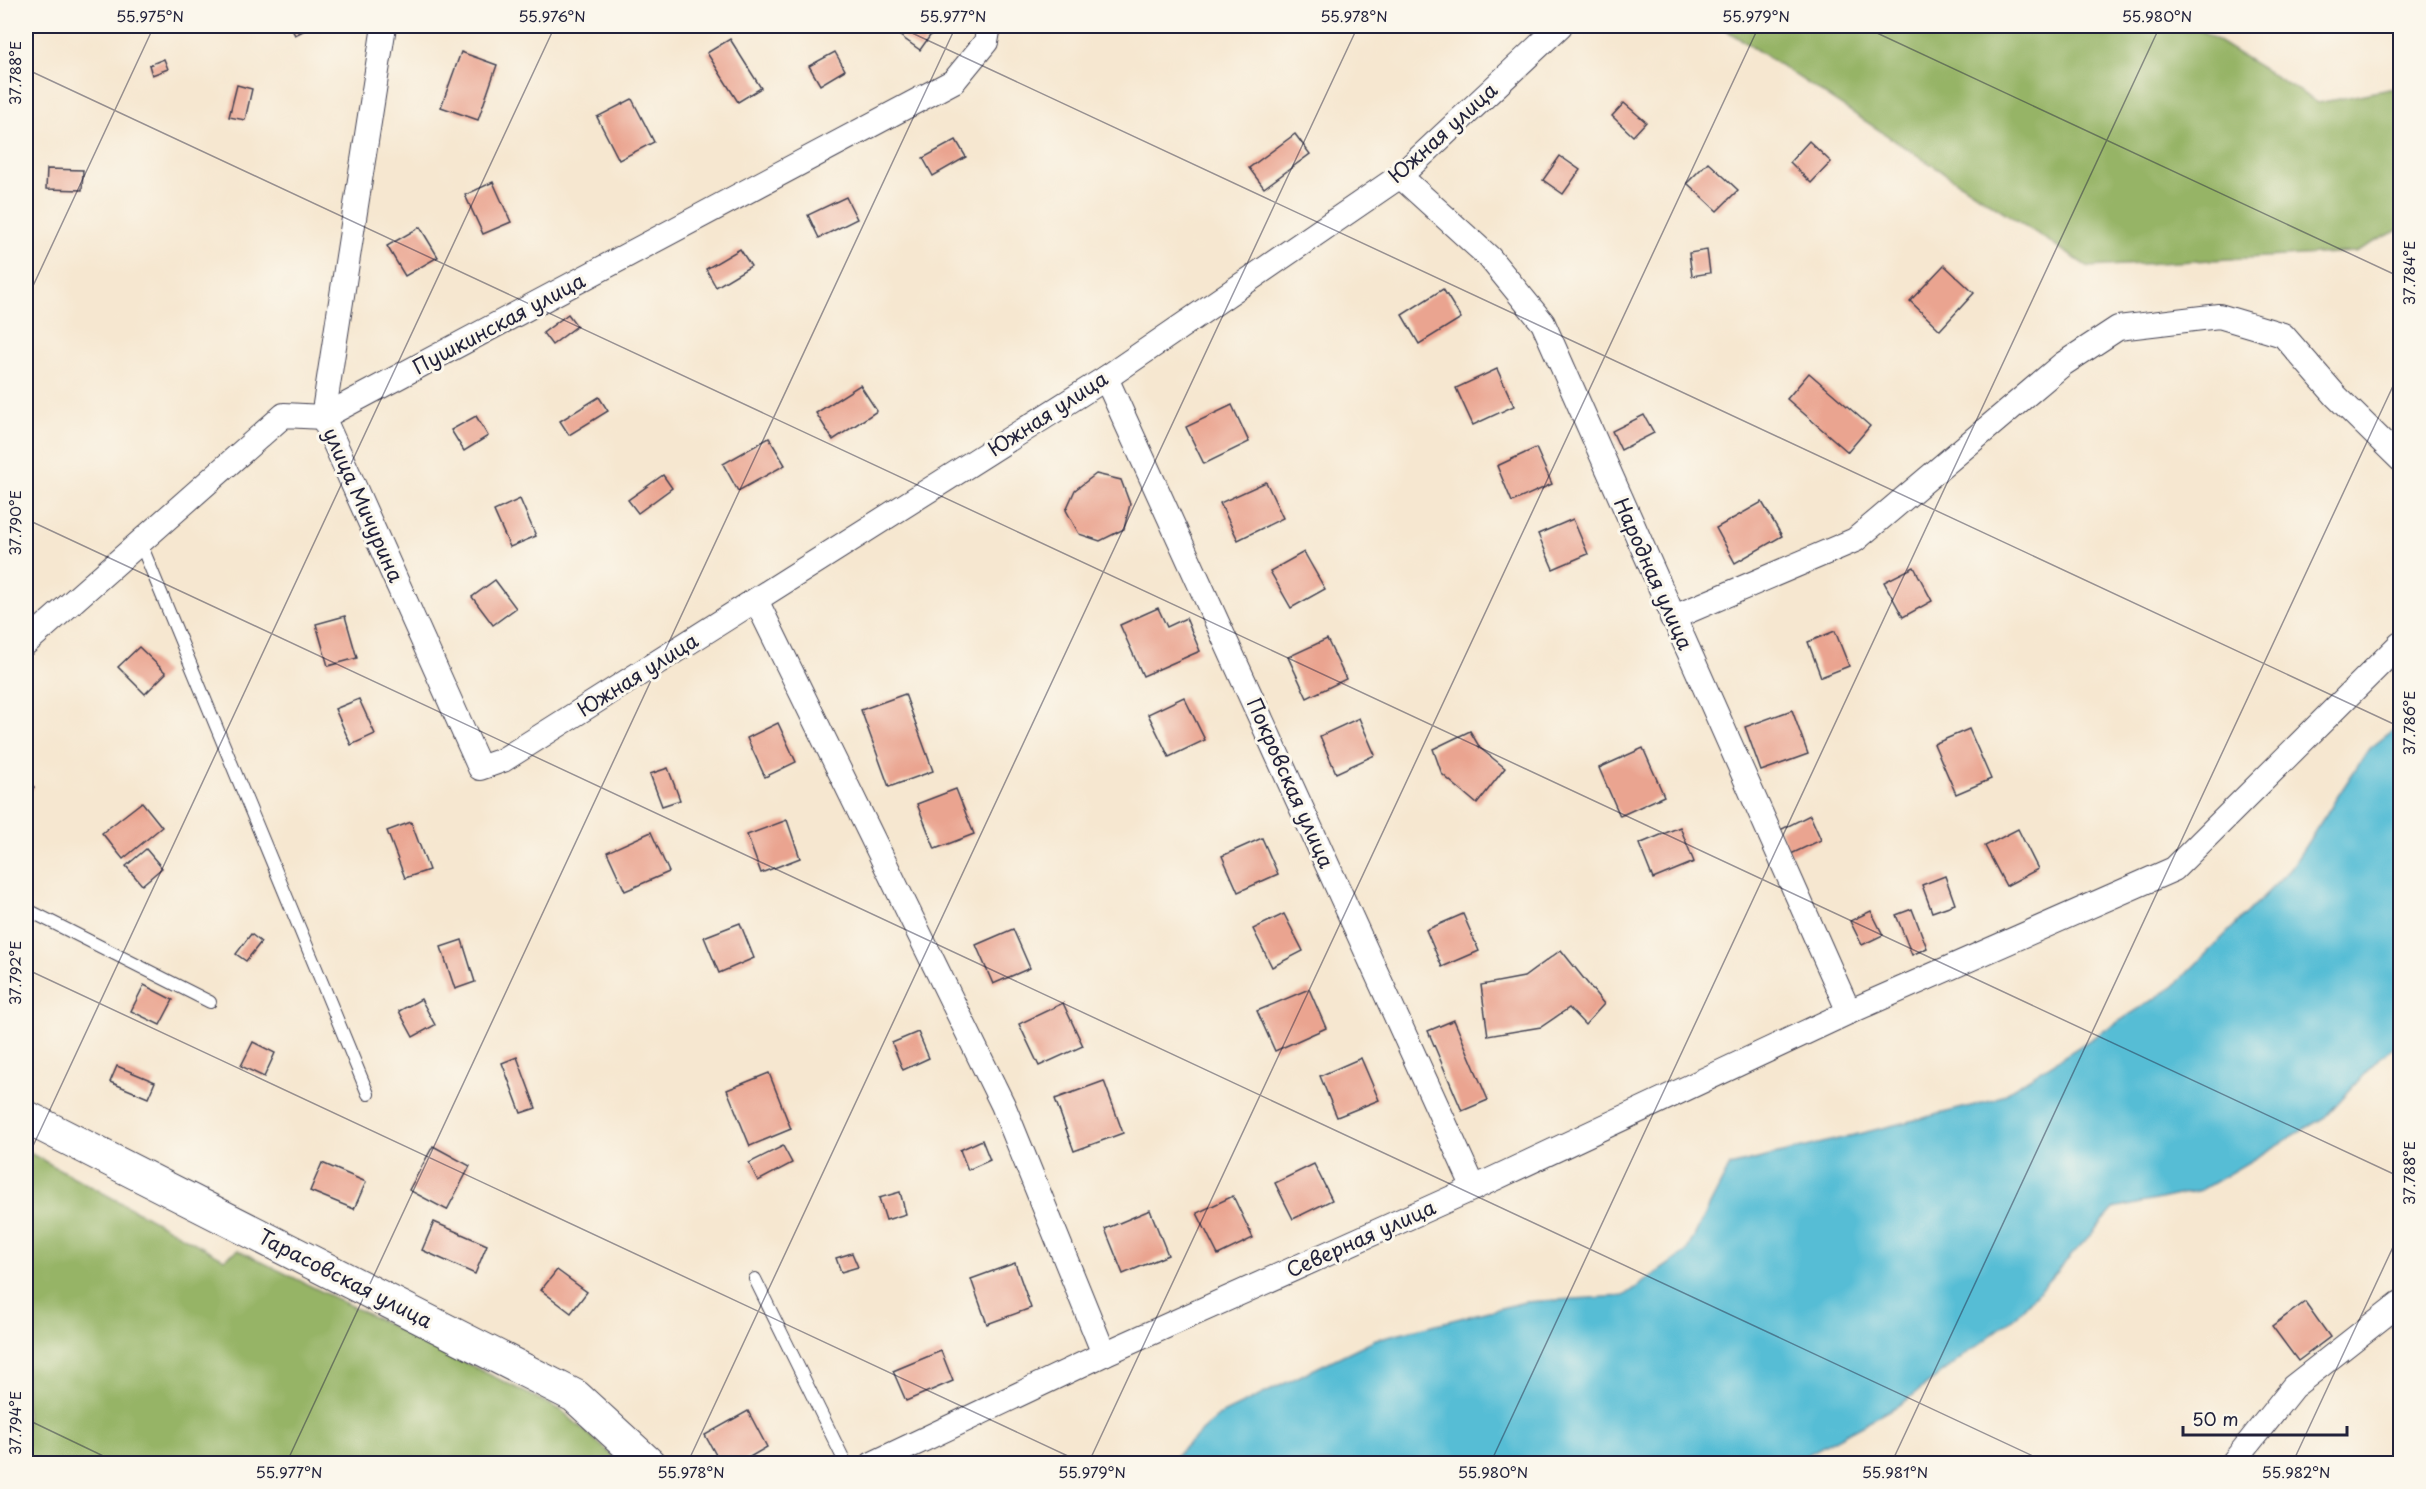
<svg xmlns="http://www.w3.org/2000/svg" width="2426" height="1489" font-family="'Playpen Sans',sans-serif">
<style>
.forest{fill:#96b466;stroke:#5c6b50;stroke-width:1.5}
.water{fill:#57bdd5;stroke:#3c7088;stroke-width:1.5}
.building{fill:#eaa490}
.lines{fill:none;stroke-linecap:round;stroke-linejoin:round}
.lane-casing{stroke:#424051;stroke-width:14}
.street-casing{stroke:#424051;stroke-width:26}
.secondary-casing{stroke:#424051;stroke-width:35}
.lane{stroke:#fff;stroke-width:12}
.street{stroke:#fff;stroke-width:24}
.secondary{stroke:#fff;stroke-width:33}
.ticks{fill:none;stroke:#22223b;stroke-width:1.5;stroke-opacity:0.45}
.labels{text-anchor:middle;stroke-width:6;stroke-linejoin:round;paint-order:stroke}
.street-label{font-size:20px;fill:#22223b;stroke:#fbf7ec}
.neatline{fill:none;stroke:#22223b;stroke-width:2}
.ticks-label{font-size:15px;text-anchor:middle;fill:#22223b}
</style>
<rect width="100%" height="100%" fill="#fbf7ec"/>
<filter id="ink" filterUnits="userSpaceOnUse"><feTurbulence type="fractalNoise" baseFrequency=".0167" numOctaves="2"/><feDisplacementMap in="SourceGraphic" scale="12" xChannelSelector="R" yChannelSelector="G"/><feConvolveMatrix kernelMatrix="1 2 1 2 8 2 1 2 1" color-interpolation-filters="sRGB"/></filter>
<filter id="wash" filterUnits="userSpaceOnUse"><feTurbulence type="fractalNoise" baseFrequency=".008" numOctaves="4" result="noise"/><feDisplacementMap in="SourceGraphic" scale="24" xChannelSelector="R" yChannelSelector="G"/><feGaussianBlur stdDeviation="1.35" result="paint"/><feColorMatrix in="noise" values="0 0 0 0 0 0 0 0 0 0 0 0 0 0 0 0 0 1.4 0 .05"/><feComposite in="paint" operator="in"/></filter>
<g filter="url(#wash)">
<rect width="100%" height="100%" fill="#f6e7d0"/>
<g class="forest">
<polygon points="1720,26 2194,26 2318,103 2400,87 2400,229 2355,252 2088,267"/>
<polygon points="26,1151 224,1259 238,1250 561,1410 621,1463 26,1463"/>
</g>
<polygon class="water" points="2400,725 2400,1043 2379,1058 2325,1117 2201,1190 2114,1209 2016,1316 1904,1402 1792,1463 1168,1463 1218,1416 1376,1339 1525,1302 1624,1296 1686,1252 1730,1166 1995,1100 2173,987 2289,871 2368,750"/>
<g id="blocks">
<g class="building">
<polygon points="290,26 313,26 295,35"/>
<polygon points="901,26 937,26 920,50 896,33"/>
<polygon points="730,39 761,88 738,102 707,53"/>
<polygon points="461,52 497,65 478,120 441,107"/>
<polygon points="835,52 845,70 820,85 809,66"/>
<polygon points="164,59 168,69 152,75 149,65"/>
<polygon points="237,85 252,89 245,120 229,117"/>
<polygon points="632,99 654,142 619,160 597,117"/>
<polygon points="1624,103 1646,122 1633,136 1612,116"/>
<polygon points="1295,134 1310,154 1264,188 1249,168"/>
<polygon points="956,140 966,157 933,176 923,158"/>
<polygon points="1809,141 1831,162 1811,183 1790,162"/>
<polygon points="1560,156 1580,170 1563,194 1543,180"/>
<polygon points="1708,162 1738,190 1717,211 1687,183"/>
<polygon points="47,169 83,170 82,190 46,189"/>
<polygon points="493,182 511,222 483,234 465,195"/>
<polygon points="846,197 857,219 819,238 808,215"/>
<polygon points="420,227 438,257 405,276 387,246"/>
<polygon points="740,249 751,266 716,287 706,269"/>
<polygon points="1707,250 1710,273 1692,276 1689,253"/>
<polygon points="1944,265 1974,293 1940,330 1910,301"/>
<polygon points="1443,289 1461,318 1419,344 1402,315"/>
<polygon points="568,314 577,326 552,345 543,333"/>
<polygon points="1497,369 1514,406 1473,425 1456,388"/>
<polygon points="1809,373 1870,426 1848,452 1787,399"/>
<polygon points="860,385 877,411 833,440 816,413"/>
<polygon points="599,397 608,411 569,435 560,421"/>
<polygon points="1232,405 1249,442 1204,464 1186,427"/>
<polygon points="1644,415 1654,433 1621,450 1612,431"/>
<polygon points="476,416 488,436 464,451 451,430"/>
<polygon points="769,438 785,465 738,491 723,464"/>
<polygon points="1536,448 1552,484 1512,502 1497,466"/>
<polygon points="1096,474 1121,480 1130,504 1124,529 1100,541 1079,534 1066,510 1075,490"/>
<polygon points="663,475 672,488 638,513 628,500"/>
<polygon points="1266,482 1283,518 1238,540 1220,503"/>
<polygon points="520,499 536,536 510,547 494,511"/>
<polygon points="1762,502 1782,536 1735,563 1716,528"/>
<polygon points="1573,519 1588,554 1553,569 1538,534"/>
<polygon points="1304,552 1325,589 1291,608 1270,571"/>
<polygon points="1914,567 1932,601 1903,617 1884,582"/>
<polygon points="495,580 516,608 493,625 472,597"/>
<polygon points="1158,608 1167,627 1186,618 1200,651 1143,676 1120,625"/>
<polygon points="345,616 357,658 328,666 316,624"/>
<polygon points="1835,631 1849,666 1821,677 1808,642"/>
<polygon points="1327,639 1346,679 1307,698 1288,657"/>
<polygon points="139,647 166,673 145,694 118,667"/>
<polygon points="905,694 933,771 889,787 861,710"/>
<polygon points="1184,697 1205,740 1169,757 1148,714"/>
<polygon points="359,699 375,734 351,745 335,709"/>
<polygon points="1792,710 1808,754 1761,771 1745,727"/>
<polygon points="1359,718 1375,755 1336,773 1320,736"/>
<polygon points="778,723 796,762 765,777 747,738"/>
<polygon points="1969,729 1991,779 1956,794 1934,744"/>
<polygon points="1470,731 1480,748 1505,768 1477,804 1442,774 1433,749"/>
<polygon points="1643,748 1664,796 1620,816 1599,768"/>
<polygon points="668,768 680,800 662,806 650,774"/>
<polygon points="26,779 34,787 26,797"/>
<polygon points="956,789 974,834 935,849 917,804"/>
<polygon points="142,802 162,827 123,859 102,833"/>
<polygon points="1810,815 1821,840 1791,854 1780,830"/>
<polygon points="787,820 800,858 761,873 747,835"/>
<polygon points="411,822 429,870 405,878 387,831"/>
<polygon points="1680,827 1694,862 1653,879 1639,844"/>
<polygon points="2018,829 2038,869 2006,886 1985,846"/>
<polygon points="651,832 669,872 625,891 607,852"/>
<polygon points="1262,838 1278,874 1238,892 1222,856"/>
<polygon points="146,849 162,868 142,885 126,866"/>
<polygon points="1945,876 1955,904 1932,912 1922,885"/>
<polygon points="1912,909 1927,948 1912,955 1896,915"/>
<polygon points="1871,911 1883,935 1862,945 1850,921"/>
<polygon points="1284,914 1303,951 1272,967 1253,929"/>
<polygon points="1463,914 1479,951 1442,967 1426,930"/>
<polygon points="740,923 754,958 719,973 704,937"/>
<polygon points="1013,929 1030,968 993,984 976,945"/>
<polygon points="251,934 261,942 246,961 236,954"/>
<polygon points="462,940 475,982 455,989 441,947"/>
<polygon points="1561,950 1604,1004 1585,1025 1569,1008 1541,1027 1488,1036 1481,985 1524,977"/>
<polygon points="144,985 173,1000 160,1025 131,1011"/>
<polygon points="1309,989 1326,1028 1275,1051 1257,1011"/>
<polygon points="421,999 435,1025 413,1037 399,1011"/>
<polygon points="26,1003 32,1006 26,1024"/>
<polygon points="1063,1003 1083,1046 1039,1066 1019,1024"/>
<polygon points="1454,1020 1488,1100 1462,1111 1428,1031"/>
<polygon points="918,1032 929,1058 903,1070 892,1043"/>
<polygon points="253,1042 275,1053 264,1077 241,1066"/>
<polygon points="517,1057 536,1108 521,1113 502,1063"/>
<polygon points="1361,1058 1379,1100 1337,1117 1320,1076"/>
<polygon points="117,1066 155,1082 148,1098 110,1082"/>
<polygon points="769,1073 791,1129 750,1146 727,1090"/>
<polygon points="1104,1081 1123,1133 1074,1151 1055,1099"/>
<polygon points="982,1140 990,1160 968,1170 960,1150"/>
<polygon points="433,1146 470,1166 447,1210 409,1190"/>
<polygon points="783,1146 792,1163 758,1181 749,1163"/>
<polygon points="322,1163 366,1182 354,1209 310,1191"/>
<polygon points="1314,1164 1332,1200 1293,1219 1275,1183"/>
<polygon points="900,1192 906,1214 886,1220 879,1198"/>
<polygon points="1233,1196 1253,1238 1218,1255 1197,1213"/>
<polygon points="1150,1210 1168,1255 1123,1274 1105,1229"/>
<polygon points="434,1222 487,1245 475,1274 422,1250"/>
<polygon points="852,1253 858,1267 841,1272 836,1258"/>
<polygon points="1015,1263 1031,1308 987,1324 971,1279"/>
<polygon points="557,1270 587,1292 571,1313 541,1290"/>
<polygon points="2305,1302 2330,1337 2298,1361 2272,1326"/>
<polygon points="941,1351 953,1381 906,1401 893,1371"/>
<polygon points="748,1411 767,1447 738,1464 721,1464 705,1435"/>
</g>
</g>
</g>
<g filter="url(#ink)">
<use href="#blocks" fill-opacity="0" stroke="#424051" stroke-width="1.5"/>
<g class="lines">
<g class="lane-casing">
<g id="lane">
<polyline points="140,542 368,1094"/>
<polyline points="26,909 210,1002"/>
<polyline points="755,1279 846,1464"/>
</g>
</g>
<g class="street-casing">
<g id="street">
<polyline points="384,26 323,417 480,768 503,760 1106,378 1400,176 1560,26"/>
<polyline points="1400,176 1489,257 1543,323 1849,1012"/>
<polyline points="1106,378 1474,1188"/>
<polyline points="756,600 1003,1105 1104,1354"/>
<polyline points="1672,618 1855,540 2063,364 2118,328 2219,316 2283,335 2336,396 2400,459"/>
<polyline points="26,643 284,415 323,417 954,81 986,42 989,26"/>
<polyline points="872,1464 1104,1354 1474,1188 1849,1012 2174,869 2400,644"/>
<polyline points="2232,1464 2293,1387 2400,1303"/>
</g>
</g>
<g class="secondary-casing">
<polyline id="secondary" points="26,1117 575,1396 649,1464"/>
</g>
<use href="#lane" class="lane"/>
<use href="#street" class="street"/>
<use href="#secondary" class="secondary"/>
</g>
</g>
<path class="ticks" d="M 897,26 L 2400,727M 1862,26 L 2400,277M 26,69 L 2400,1177M 26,301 L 154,26M 26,519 L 2050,1464M 26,969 L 1085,1464M 26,1161 L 555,26M 26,1419 L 120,1464M 286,1464 L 956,26M 687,1464 L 1358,26M 1088,1464 L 1759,26M 1490,1464 L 2160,26M 1891,1464 L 2400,371M 2292,1464 L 2400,1232"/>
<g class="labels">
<g class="street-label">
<text transform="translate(1443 133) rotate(-42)" y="7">Южная улица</text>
<text transform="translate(499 324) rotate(-28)" y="7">Пушкинская улица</text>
<text transform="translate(1048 414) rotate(-33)" y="7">Южная улица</text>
<text transform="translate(363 505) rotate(66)" y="7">улица Мичурина</text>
<text transform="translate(1653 574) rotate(66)" y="7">Народная улица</text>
<text transform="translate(638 675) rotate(-32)" y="7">Южная улица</text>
<text transform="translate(1290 783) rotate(66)" y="7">Покровская улица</text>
<text transform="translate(1361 1239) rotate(-24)" y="7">Северная улица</text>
<text transform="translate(345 1279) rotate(27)" y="7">Тарасовская улица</text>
</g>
</g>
<rect width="2426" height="1489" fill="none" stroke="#fbf7ec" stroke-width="66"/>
<path d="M2183 1426v9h164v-9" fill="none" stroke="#22223b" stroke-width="3"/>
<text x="2192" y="1426" font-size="18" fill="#22223b" stroke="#fbf7ec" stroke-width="4.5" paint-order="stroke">50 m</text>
<rect x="33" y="33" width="2360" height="1423" class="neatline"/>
<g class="ticks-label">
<text x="150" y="22">55.975°N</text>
<text x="552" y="22">55.976°N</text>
<text x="953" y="22">55.977°N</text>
<text x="1354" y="22">55.978°N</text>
<text x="1756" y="22">55.979°N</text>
<text x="2157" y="22">55.980°N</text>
<text transform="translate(16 73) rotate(-90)" y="5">37.788°E</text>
<text transform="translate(2410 273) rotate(-90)" y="5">37.784°E</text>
<text transform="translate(16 523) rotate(-90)" y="5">37.790°E</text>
<text transform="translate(2410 723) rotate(-90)" y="5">37.786°E</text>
<text transform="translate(16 973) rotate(-90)" y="5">37.792°E</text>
<text transform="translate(2410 1173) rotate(-90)" y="5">37.788°E</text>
<text transform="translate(16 1423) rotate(-90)" y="5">37.794°E</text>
<text x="289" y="1478">55.977°N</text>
<text x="691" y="1478">55.978°N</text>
<text x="1092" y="1478">55.979°N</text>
<text x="1493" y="1478">55.980°N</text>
<text x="1895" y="1478">55.981°N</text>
<text x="2296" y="1478">55.982°N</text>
</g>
</svg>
